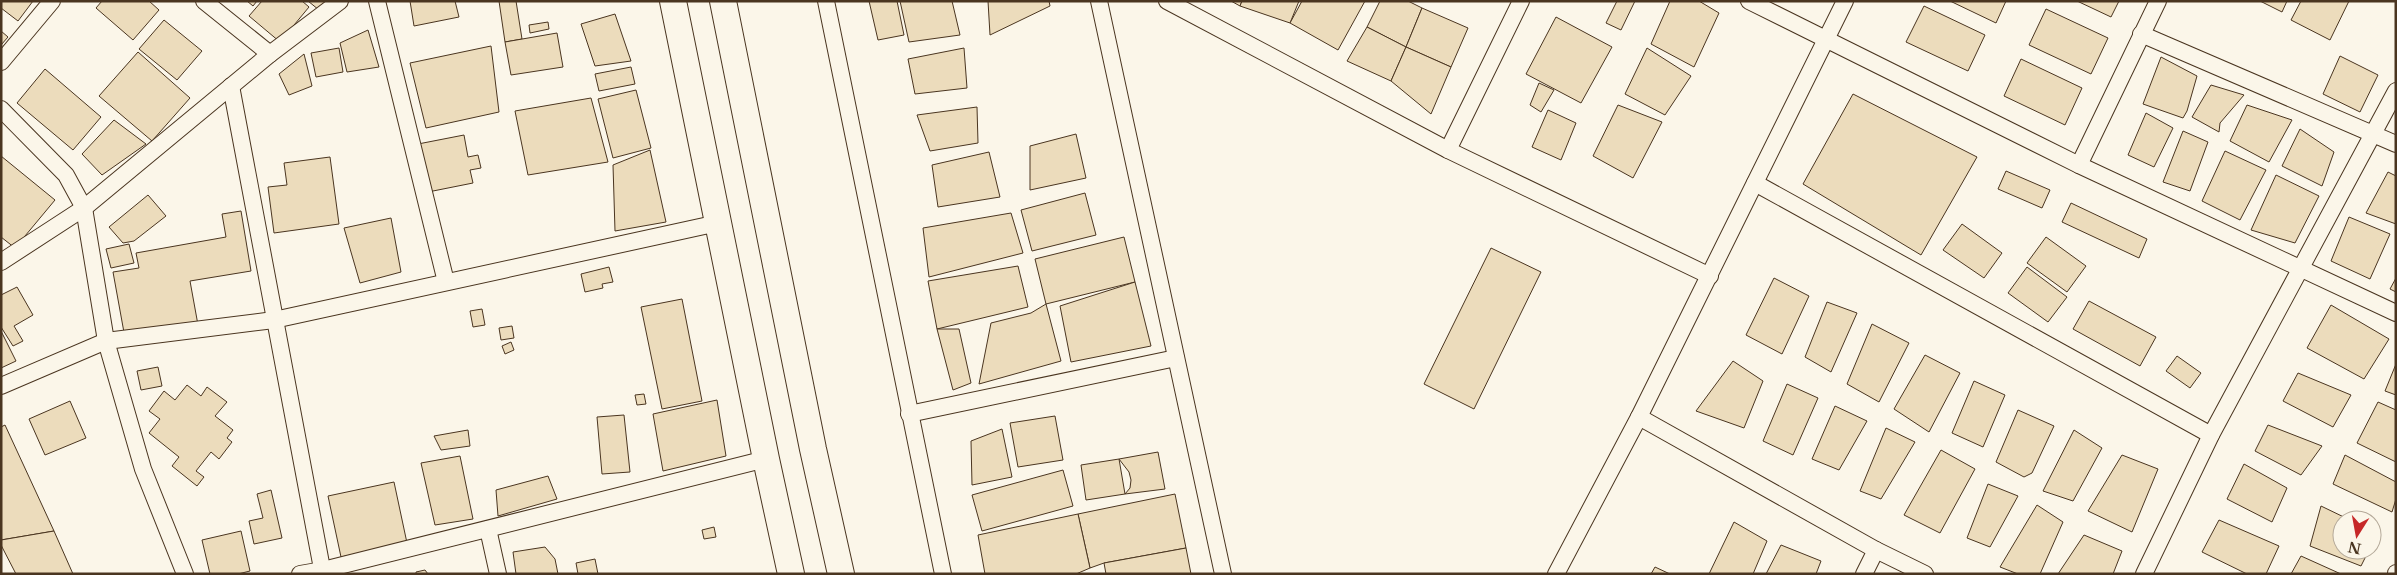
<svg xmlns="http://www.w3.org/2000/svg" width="2397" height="575" font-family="'Libre Baskerville',serif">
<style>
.building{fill:#ecdcbc;stroke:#4a3520}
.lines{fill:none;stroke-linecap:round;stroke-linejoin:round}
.street-casing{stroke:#4a3520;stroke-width:18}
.primary-casing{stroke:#4a3520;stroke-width:28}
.street{stroke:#fbf6e9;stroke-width:16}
.primary{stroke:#fbf6e9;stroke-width:26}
</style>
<rect width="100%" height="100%" fill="#fbf6e9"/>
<g class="building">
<polygon points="1,1 33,1 18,21 1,8"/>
<polygon points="102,1 149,1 159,10 133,40 96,8"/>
<polygon points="247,1 257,1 253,6"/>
<polygon points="262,1 302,1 309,7 280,42 249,16"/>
<polygon points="308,1 326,1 319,10"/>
<polygon points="410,1 455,1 459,17 414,26"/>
<polygon points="499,1 516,1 522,39 505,42"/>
<polygon points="869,1 897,1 904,35 878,40"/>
<polygon points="900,1 952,1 960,35 909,42"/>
<polygon points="988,1 1049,1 1050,6 990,35"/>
<polygon points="1231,1 1242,1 1240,6"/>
<polygon points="1242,1 1299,1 1290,23 1240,6"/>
<polygon points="1302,1 1365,1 1338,50 1290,23"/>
<polygon points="1380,1 1408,1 1422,8 1406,47 1367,27"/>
<polygon points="1617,1 1635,1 1621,30 1606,23"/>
<polygon points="1670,1 1699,1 1719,13 1694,67 1651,44"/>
<polygon points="1950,1 2006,1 1996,23"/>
<polygon points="2077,1 2119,1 2111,17"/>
<polygon points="2260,1 2287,1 2282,12"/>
<polygon points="2301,1 2349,1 2330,40 2291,20"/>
<polygon points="1924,6 1985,35 1968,71 1906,42"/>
<polygon points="1422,8 1468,28 1451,67 1406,47"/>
<polygon points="2046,9 2108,38 2091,74 2029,45"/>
<polygon points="615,14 631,61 595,66 581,24"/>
<polygon points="1556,17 1612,47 1581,103 1526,74"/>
<polygon points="164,20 202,51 177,80 139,49"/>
<polygon points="548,22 549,29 530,33 529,25"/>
<polygon points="1367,27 1406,47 1391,81 1347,61"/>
<polygon points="368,30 379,67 347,72 340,43"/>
<polygon points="1,31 8,37 1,45"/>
<polygon points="557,33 563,67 511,75 505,42"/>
<polygon points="491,46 499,112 426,128 410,63"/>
<polygon points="1406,47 1451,67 1431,114 1391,81"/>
<polygon points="339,48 343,72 316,77 311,53"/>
<polygon points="964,48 967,88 915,94 908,59"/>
<polygon points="1647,48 1691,76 1665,115 1625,94"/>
<polygon points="138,52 190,98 152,141 99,96"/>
<polygon points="304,54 312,86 289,95 279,74"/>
<polygon points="2340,56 2378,75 2360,112 2323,94"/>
<polygon points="2161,57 2197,76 2187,111 2183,118 2143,104"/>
<polygon points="2021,59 2082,88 2065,125 2004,96"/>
<polygon points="631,67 635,84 599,91 595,74"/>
<polygon points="45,69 101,117 73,150 17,103"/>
<polygon points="1539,83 1554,90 1541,112 1530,105"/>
<polygon points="2211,85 2244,95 2220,123 2219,132 2192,117"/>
<polygon points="636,90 651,148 613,158 598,99"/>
<polygon points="1853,94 1977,157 1921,255 1803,184"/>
<polygon points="591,98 608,162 528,175 515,111"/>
<polygon points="1618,105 1662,122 1633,178 1593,156"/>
<polygon points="2247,105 2292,120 2269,162 2230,141"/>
<polygon points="977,107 978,143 930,151 917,115"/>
<polygon points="1548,110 1576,123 1561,160 1532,147"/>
<polygon points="2146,113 2173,128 2154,167 2128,155"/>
<polygon points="114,120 146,144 102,175 82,154"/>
<polygon points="2300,129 2334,152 2322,186 2282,166"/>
<polygon points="2183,131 2208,142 2190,191 2163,182"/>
<polygon points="1076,134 1086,178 1030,190 1030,146"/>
<polygon points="464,135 468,157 478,155 481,168 470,170 473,183 428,192 418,144"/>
<polygon points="650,150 666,222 615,231 613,165"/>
<polygon points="2225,151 2266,170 2240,220 2202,201"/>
<polygon points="989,152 1000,197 938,207 932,165"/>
<polygon points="1,156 55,200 15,248 1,237"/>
<polygon points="330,157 339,224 274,233 268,187 287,185 284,163"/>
<polygon points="2006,171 2050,190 2042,208 1998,189"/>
<polygon points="2388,172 2396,176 2396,224 2366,213"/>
<polygon points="2276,175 2319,196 2295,243 2251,230"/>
<polygon points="1085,193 1096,235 1032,251 1021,210"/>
<polygon points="148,195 166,216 134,241 123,243 109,227"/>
<polygon points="2071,203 2147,239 2139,258 2062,222"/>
<polygon points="241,211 251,271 190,281 198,325 125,338 113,272 139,268 136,253 226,237 222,214"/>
<polygon points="1011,213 1023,253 929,277 923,228"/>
<polygon points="2349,217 2390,234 2370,279 2331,261"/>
<polygon points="391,218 401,272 360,283 344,228"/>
<polygon points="1962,224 2002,253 1984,278 1943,250"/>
<polygon points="1124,237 1135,282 1046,304 1035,259"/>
<polygon points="2046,237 2086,266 2067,292 2027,263"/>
<polygon points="129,244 134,263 111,268 106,249"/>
<polygon points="1491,248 1541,272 1474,409 1424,384"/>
<polygon points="1018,266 1028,307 937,329 928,281"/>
<polygon points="609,267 613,282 602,284 603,288 585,292 581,274"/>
<polygon points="2027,267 2067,297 2048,322 2008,293"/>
<polygon points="1774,278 1809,296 1782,354 1746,335"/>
<polygon points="2396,278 2396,292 2390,289"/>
<polygon points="1135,282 1151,346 1071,362 1060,306"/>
<polygon points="17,287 33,315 14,326 23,341 13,346 1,327 1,295"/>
<polygon points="682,299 702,401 662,409 641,307"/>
<polygon points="2089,301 2156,337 2140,366 2073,329"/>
<polygon points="1827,302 1857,313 1831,372 1805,357"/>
<polygon points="1046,304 1061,361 979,384 991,323 1031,313"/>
<polygon points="2331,305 2389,339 2364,379 2307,348"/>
<polygon points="482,309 485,325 473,327 470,311"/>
<polygon points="1872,324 1909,343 1879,402 1847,384"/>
<polygon points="512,326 514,338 501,340 499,328"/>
<polygon points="937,329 959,329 971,383 953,390"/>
<polygon points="1,331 16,361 1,368"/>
<polygon points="511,342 514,350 505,354 502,346"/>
<polygon points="1925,355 1960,373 1929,432 1894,409"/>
<polygon points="2177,356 2201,373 2190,388 2166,371"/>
<polygon points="1733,361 1763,381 1744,428 1696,411"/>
<polygon points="2396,364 2396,395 2385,391"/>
<polygon points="158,367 162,386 141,390 137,371"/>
<polygon points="2298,373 2351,395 2333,427 2283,401"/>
<polygon points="1974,381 2005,395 1983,447 1952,433"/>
<polygon points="1787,384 1818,398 1793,455 1763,441"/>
<polygon points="187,385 201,396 207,387 227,402 215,416 233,430 227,438 232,442 219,459 211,452 196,471 204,477 197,486 172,466 179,457 149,433 160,419 149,411 164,391 175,400"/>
<polygon points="644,394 646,404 637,405 635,395"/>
<polygon points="717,400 726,456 663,471 653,414"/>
<polygon points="70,401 86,438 45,455 29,419"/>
<polygon points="2378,402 2396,410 2396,462 2357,443"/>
<polygon points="1835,406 1867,421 1839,470 1812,459"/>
<polygon points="2018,410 2054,426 2032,473 2024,477 1996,462"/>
<polygon points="624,415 630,472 602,474 597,417"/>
<polygon points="1055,416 1063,460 1018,467 1010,423"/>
<polygon points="5,425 54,531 1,540 1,427"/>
<polygon points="2268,425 2322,446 2301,475 2255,451"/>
<polygon points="1886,428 1915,442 1881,499 1860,491"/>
<polygon points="1002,429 1012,477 972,485 971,441"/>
<polygon points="468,430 470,446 441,450 434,436"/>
<polygon points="2074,430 2102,448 2073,501 2043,491"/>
<polygon points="1941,450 1975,469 1940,533 1904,515"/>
<polygon points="1158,452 1165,489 1125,494 1130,488 1131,480 1129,472 1119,459"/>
<polygon points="2122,455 2158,469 2132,532 2088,511"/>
<polygon points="2345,455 2396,482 2396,499 2392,512 2333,484"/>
<polygon points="460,456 473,519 435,525 421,463"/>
<polygon points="1119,459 1125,494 1086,500 1081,465"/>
<polygon points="2244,464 2287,488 2272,522 2227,499"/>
<polygon points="1063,470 1073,506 982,531 972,495"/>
<polygon points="548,476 557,499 498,516 496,490"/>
<polygon points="394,482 407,543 341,557 328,496"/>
<polygon points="1988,484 2018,496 1990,547 1967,538"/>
<polygon points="271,490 282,538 254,544 249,521 263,518 257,494"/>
<polygon points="1175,494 1186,548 1104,563 1090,568 1078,514"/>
<polygon points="2037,505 2063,522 2040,574 2018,574 2000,567"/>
<polygon points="2321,506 2350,520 2342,520 2342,550 2369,550 2361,566 2310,546"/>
<polygon points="1078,514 1090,568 1076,574 985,574 978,535"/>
<polygon points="2219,520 2279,546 2266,574 2247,574 2202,552"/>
<polygon points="1734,522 1767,541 1753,574 1709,574"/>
<polygon points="714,527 716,537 704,539 702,530"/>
<polygon points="54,531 73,574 16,574 1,545 1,540"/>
<polygon points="241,531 250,571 238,574 210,574 202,540"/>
<polygon points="2372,531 2377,534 2372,545"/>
<polygon points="2084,535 2122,551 2113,574 2058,574"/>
<polygon points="1781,545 1821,561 1816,574 1766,574"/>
<polygon points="545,547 555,559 558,574 516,574 513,552"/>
<polygon points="1186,548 1191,574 1106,574 1104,563"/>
<polygon points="2301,556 2341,574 2291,574"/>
<polygon points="595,559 598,574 578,574 576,563"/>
<polygon points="1655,567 1670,574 1651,574"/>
<polygon points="425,570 428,574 416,574 416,572"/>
</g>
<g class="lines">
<g class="street-casing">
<g id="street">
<polyline points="204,1 270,54 340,1"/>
<polyline points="377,1 446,282"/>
<polyline points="826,1 943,574"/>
<polyline points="1099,1 1223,574"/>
<polyline points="1167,1 1448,150 1710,276"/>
<polyline points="1749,1 2079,165 2396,313"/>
<polyline points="2141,34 2396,144"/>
<polyline points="1,62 52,1"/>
<polyline points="231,86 323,574"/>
<polyline points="1,109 66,175 84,208 106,341 143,469 185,574"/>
<polyline points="1448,150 1521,1"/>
<polyline points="2079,165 2158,1"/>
<polyline points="1755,183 2211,435"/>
<polyline points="1,262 84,208 270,54"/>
<polyline points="1,386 106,341 274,320 718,223"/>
<polyline points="909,414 1176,358"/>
<polyline points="1639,417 1876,550 1925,574"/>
<polyline points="488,529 498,574"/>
<polyline points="300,574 323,570 766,459"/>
<polyline points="1556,574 1639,417 1845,1"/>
<polyline points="1864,574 1876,550"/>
<polyline points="2144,574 2211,435 2396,91"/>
<polyline points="2396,574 2396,573"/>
</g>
</g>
<g class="primary-casing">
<g id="primary">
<polyline points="673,1 766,459 791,574"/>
<polyline points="723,1 813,449 841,574"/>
</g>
</g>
<use href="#street" class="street"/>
<use href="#primary" class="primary"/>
</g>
<rect width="2397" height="575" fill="none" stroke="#4a3520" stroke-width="5"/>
<g transform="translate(2357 535) rotate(191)"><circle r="24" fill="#fbf6e9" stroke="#b4a999"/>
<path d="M0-4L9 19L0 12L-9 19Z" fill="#c62828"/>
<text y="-8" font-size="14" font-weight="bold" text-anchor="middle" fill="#4a3520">N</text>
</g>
</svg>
